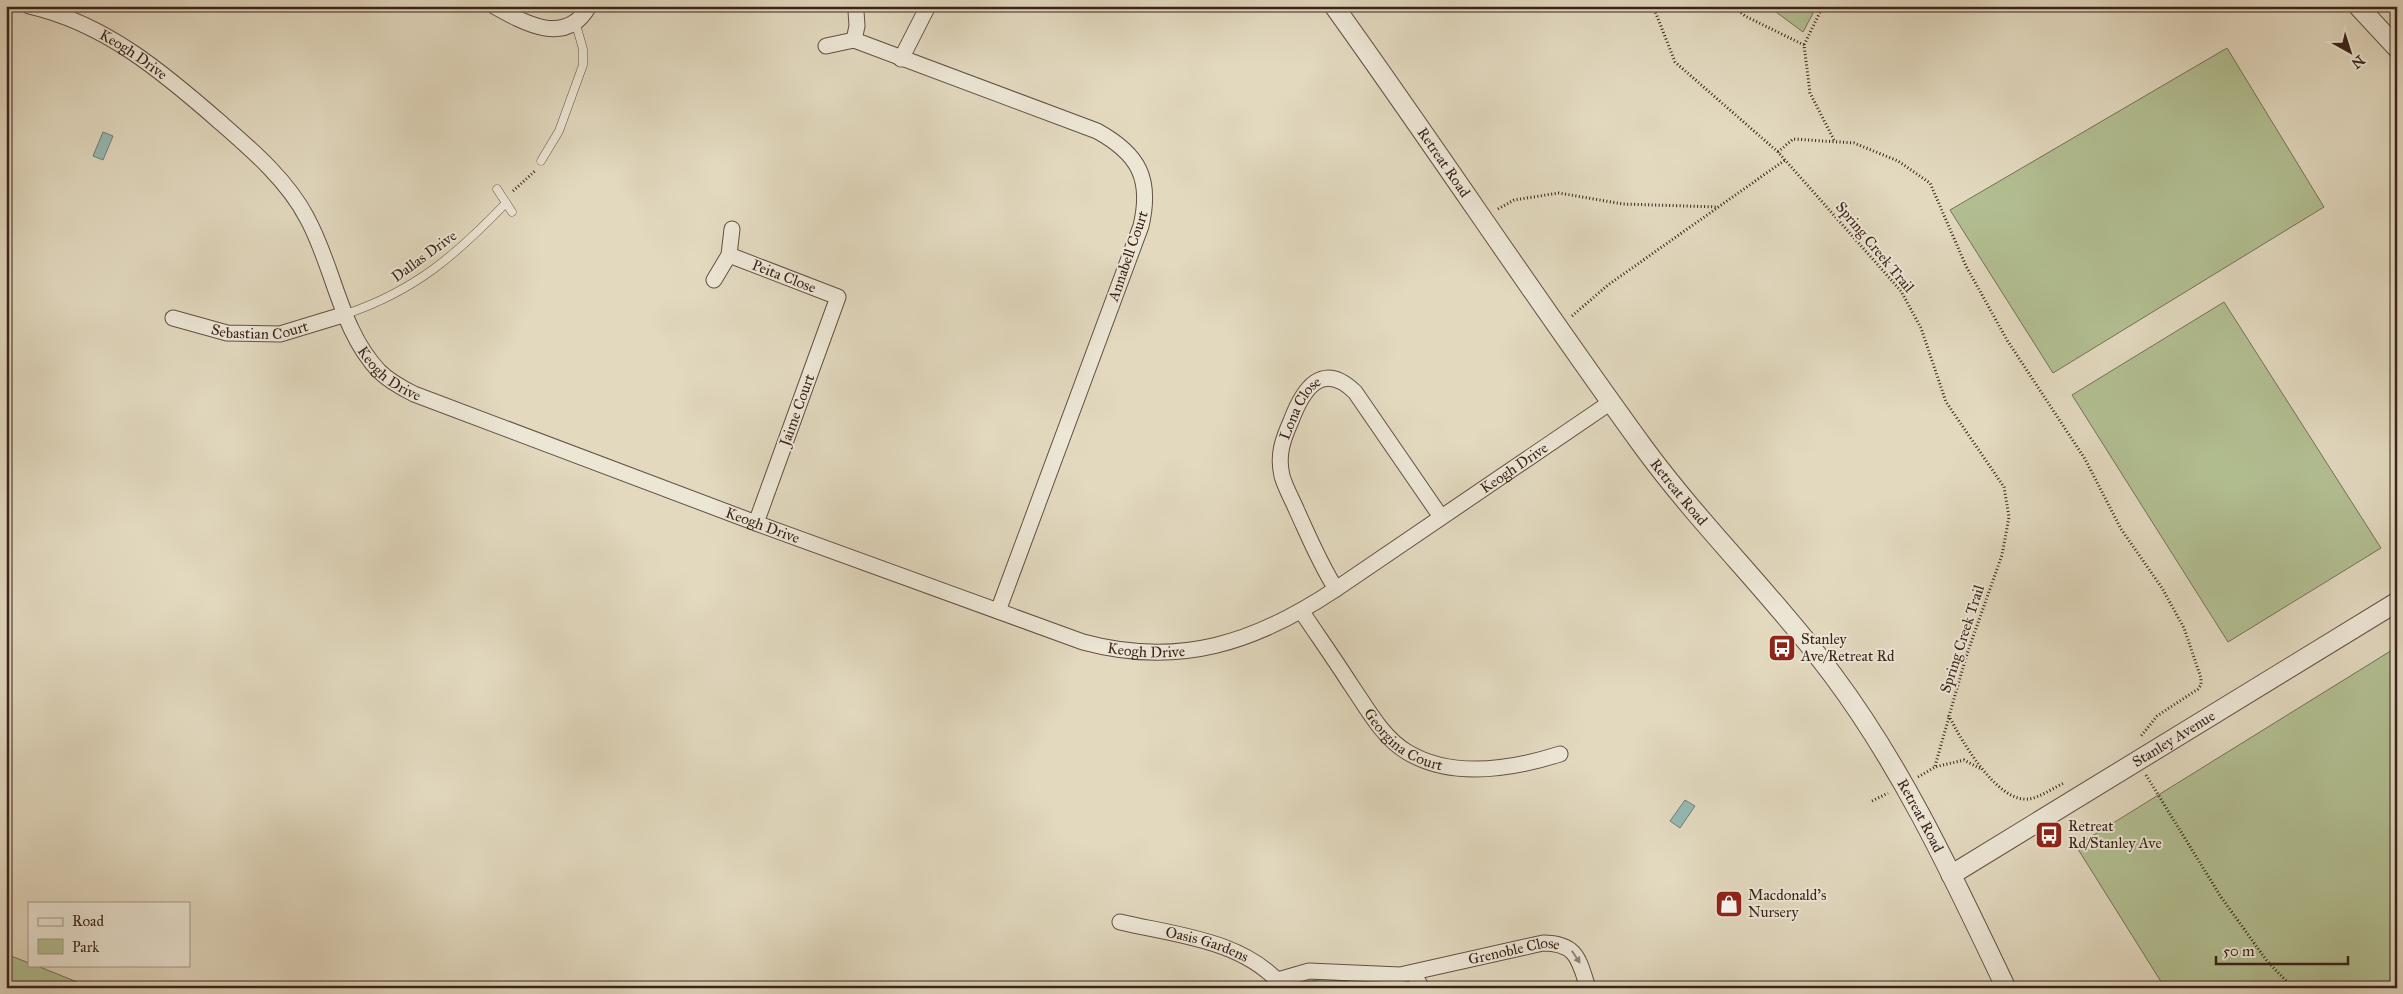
<svg xmlns="http://www.w3.org/2000/svg" width="2403" height="994" font-family="'IM FELL Great Primer',serif">
<style>
.green{fill:#b2bf92;stroke:#767156}
.water{fill:#95bab4;stroke:#717e76}
.lines{fill:none;stroke-linecap:round;stroke-linejoin:round}
.service-casing{stroke:#645043;stroke-width:9}
.minor-casing{stroke:#645043;stroke-width:17}
.tertiary-casing{stroke:#645043;stroke-width:21}
.path{stroke:#3a231a;stroke-width:3;stroke-dasharray:1 2.5;stroke-linecap:butt}
.service{stroke:#ece6d5;stroke-width:8}
.minor{stroke:#ece6d5;stroke-width:15}
.tertiary{stroke:#ece6d5;stroke-width:19}
.oneway{fill:#938478}
.labels{text-anchor:middle;stroke-width:4;stroke-linejoin:round;paint-order:stroke}
.street-label{font-size:15px;fill:#3a231a;stroke:#ece6d5}
.poi-label{font-size:15px;fill:#3a231a;stroke:#ece6d5;text-anchor:start}
</style>
<rect width="100%" height="100%" fill="#e2d9bf"/>
<filter id="stains"><feTurbulence type="fractalNoise" baseFrequency=".004" numOctaves="4"/><feColorMatrix values="0 0 0 0 .2 0 0 0 0 .09 0 0 0 0 .02 0 0 0 .5 -.17"/></filter>
<radialGradient id="worn" r=".72"><stop offset=".6" stop-color="#630" stop-opacity="0"/><stop offset="1" stop-color="#630" stop-opacity=".3"/></radialGradient>
<g class="green">
<polygon points="1768,6 1817,6 1803,32"/>
<polygon points="2227,48 2324,207 2053,373 1950,210"/>
<polygon points="2224,302 2381,548 2228,642 2072,395"/>
<polygon points="2397,647 2397,988 2165,988 2076,846"/>
<polygon points="6,954 29,963 29,965 35,965 92,988 6,988"/>
<polygon points="1325,979 1388,987 1390,988 1299,988 1304,982"/>
</g>
<g class="water">
<polygon points="103,132 113,136 103,160 93,156"/>
<polygon points="1685,800 1695,806 1680,828 1670,821"/>
</g>
<g class="lines">
<g class="service-casing">
<g id="service">
<polyline points="541,161 559,131 583,65 583,49 575,21"/>
<polyline points="497,189 512,212"/>
<path d="M 346,314 C 415,291 457,254 506,203"/>
</g>
</g>
<g class="minor-casing">
<g id="minor">
<path id="s1" d="M 29,6 C 105,23 164,73 221,123 C 252,150 288,181 307,218 C 334,267 340,330 379,371 C 389,381 402,388 414,394 L 756,523 L 1083,642 C 1179,668 1255,643 1336,589 L 1611,402"/>
<path d="M 494,6 C 524,23 566,47 589,6"/>
<polyline points="854,40 857,26 856,11"/>
<path d="M 826,46 L 854,40 L 1097,131 C 1139,154 1152,179 1141,226 L 998,611"/>
<polyline points="901,59 928,6"/>
<path id="s2" d="M 729,255 L 838,297 L 756,523"/>
<polyline points="714,280 729,255 732,229"/>
<path id="s3" d="M 173,318 L 227,333 L 280,334 L 346,314"/>
<path id="s4" d="M 1336,589 C 1320,564 1309,537 1297,511 C 1292,499 1285,487 1282,476 C 1277,455 1283,439 1291,421 C 1303,389 1322,360 1355,392 L 1441,517"/>
<path id="s5" d="M 1302,612 C 1318,636 1335,660 1351,685 C 1367,708 1382,737 1407,752 C 1452,779 1513,769 1560,754"/>
<path id="s6" d="M 1120,922 C 1175,935 1245,940 1283,987"/>
<polyline points="1413,973 1422,988"/>
<path id="s7" d="M 1278,980 L 1309,971 L 1400,975 L 1543,943 C 1577,943 1579,960 1588,988"/>
</g>
</g>
<g class="tertiary-casing">
<g id="tertiary">
<path id="s8" d="M 1334,6 C 1439,152 1538,303 1644,448 C 1702,527 1773,595 1832,674 C 1904,770 1954,879 2006,988"/>
<polyline points="2358,6 2397,48"/>
<path id="s9" d="M 1951,875 L 2397,602"/>
</g>
</g>
<g class="path">
<path d="M 1653,6 L 1675,62 L 1778,152 L 1901,291 L 1921,328 L 1946,402 L 2004,487 L 2009,517 L 2002,555 L 1967,654 L 1949,716 C 1961,740 1997,803 2029,799 C 2041,797 2053,788 2064,783"/>
<polyline points="1733,6 1745,16 1804,45"/>
<polyline points="1823,6 1804,45 1810,93 1834,140"/>
<polyline points="1778,152 1793,139 1854,143 1898,161 1930,183 1966,266 2007,340 2085,459 2121,529 2162,588 2184,628 2201,678 2201,685 2198,689 2157,716 2141,736"/>
<polyline points="513,191 536,170"/>
<polyline points="1498,209 1514,200 1559,193 1623,204 1717,207"/>
<polyline points="1572,316 1608,285 1785,160"/>
<polyline points="1935,766 1949,717"/>
<polyline points="2146,775 2221,897 2267,961 2293,988"/>
<polyline points="1918,777 1935,767 1964,760 1981,769"/>
<polyline points="1872,801 1888,793"/>
</g>
<use href="#service" class="service"/>
<use href="#minor" class="minor"/>
<use href="#tertiary" class="tertiary"/>
</g>
<defs><path id="oneway-solid" d="M-6-.8H1V-3.2L6.5 0L1 3.2V.8H-6Z" transform="scale(1.25)"/></defs>
<use class="oneway" href="#oneway-solid" transform="translate(1576 957) rotate(56)"/>
<defs>
<g id="bus-square" transform="scale(1.4375)"><rect x="-9" y="-9" width="18" height="18" rx="4" fill="#8f2418" stroke="#ece6d5"/><path d="M-5-6H5V4H4V6H2V4H-2V6H-4V4H-5ZM-3.5-4V0h7V-4ZM-3.5 1.2v1.5H-2V1.2ZM2 1.2v1.5H3.5V1.2Z" fill="#fff"/></g>
<g id="shop-square" transform="scale(1.4375)"><rect x="-9" y="-9" width="18" height="18" rx="4" fill="#8f2418" stroke="#ece6d5"/><path d="M-5-2.5h2.3a2.7 3.5 0 0 1 5.4 0H5L5.5 6h-11ZM-1.5-2.5h3a1.5 2.3 0 0 0-3 0Z" fill="#fff"/></g>
</defs>
<g fill-rule="evenodd">
<use href="#bus-square" x="1782" y="648"/>
<use href="#bus-square" x="2049" y="835"/>
<use href="#shop-square" x="1729" y="904"/>
</g>
<g class="labels">
<g class="street-label">
<text dy="5" stroke="none"><textPath href="#s1" startOffset="116">Keogh Drive</textPath></text>
<text dy="5" stroke="none"><textPath href="#s8" startOffset="191">Retreat Road</textPath></text>
<text transform="translate(1875 247) rotate(50)" y="5">Spring Creek Trail</text>
<text transform="translate(424 256) rotate(-36)" y="5">Dallas Drive</text>
<text transform="translate(1128 256) rotate(-71)" y="5">Annabell Court</text>
<text dy="5" stroke="none"><textPath href="#s2" startOffset="59">Peita Close</textPath></text>
<text dy="5" stroke="none"><textPath href="#s3" startOffset="89">Sebastian Court</textPath></text>
<text dy="5" stroke="none"><textPath href="#s1" startOffset="536">Keogh Drive</textPath></text>
<text transform="translate(797 410) rotate(-70)" y="5">Jaime Court</text>
<text dy="5" stroke="none"><textPath href="#s4" startOffset="198">Lona Close</textPath></text>
<text dy="5" stroke="none"><textPath href="#s1" startOffset="1765">Keogh Drive</textPath></text>
<text dy="5" stroke="none"><textPath href="#s8" startOffset="596">Retreat Road</textPath></text>
<text dy="5" stroke="none"><textPath href="#s1" startOffset="941">Keogh Drive</textPath></text>
<text transform="translate(1962 639) rotate(-72)" y="5">Spring Creek Trail</text>
<text dy="5" stroke="none"><textPath href="#s1" startOffset="1346">Keogh Drive</textPath></text>
<text dy="5" stroke="none"><textPath href="#s5" startOffset="166">Georgina Court</textPath></text>
<text dy="5" stroke="none"><textPath href="#s9" startOffset="261">Stanley Avenue</textPath></text>
<text dy="5" stroke="none"><textPath href="#s8" startOffset="1001">Retreat Road</textPath></text>
<text dy="5" stroke="none"><textPath href="#s6" startOffset="90">Oasis Gardens</textPath></text>
<text dy="5" stroke="none"><textPath href="#s7" startOffset="240">Grenoble Close</textPath></text>
</g>
<g class="poi-label">
<text x="1801" y="644">Stanley<tspan x="1801" dy="17">Ave/Retreat Rd</tspan></text>
<text x="2068" y="831">Retreat<tspan x="2068" dy="17">Rd/Stanley Ave</tspan></text>
<text x="1748" y="900">Macdonald’s<tspan x="1748" dy="17">Nursery</tspan></text>
</g>
</g>
<rect width="2403" height="994" fill="none" stroke="#e2d9bf" stroke-width="25"/>
<rect x="8" y="8" width="2388" height="979" fill="none" stroke="#3a231a" stroke-width="2.5"/>
<rect x="12" y="12" width="2378" height="969" fill="none" stroke="#3a231a"/>
<rect x="28" y="902" width="162" height="65" fill="#ece6d5" stroke="#a5988a"/>
<rect x="38" y="918" width="25" height="8" fill="#ece6d5" stroke="#a5988a"/>
<text x="72" y="926" font-size="15" fill="#3a231a">Road</text>
<rect x="38" y="939" width="25" height="15" fill="#b2bf92" stroke="#a5988a"/>
<text x="72" y="952" font-size="15" fill="#3a231a">Park</text>
<g transform="translate(2350 52) rotate(141)" stroke="#ece6d5" stroke-width="4" paint-order="stroke">
<path d="M0-4L9 19L0 12L-9 19Z" fill="#3a231a"/>
<text y="-8" font-size="14" font-weight="bold" text-anchor="middle" fill="#3a231a">N</text>
</g>
<path d="M2216 956v8h132v-8" fill="none" stroke="#3a231a" stroke-width="2.5"/>
<text x="2223" y="956" font-size="15" fill="#3a231a" stroke="#ece6d5" stroke-width="4" paint-order="stroke">50 m</text>
<rect width="100%" height="100%" filter="url(#stains)"/>
<rect width="100%" height="100%" fill="url(#worn)"/>
</svg>
